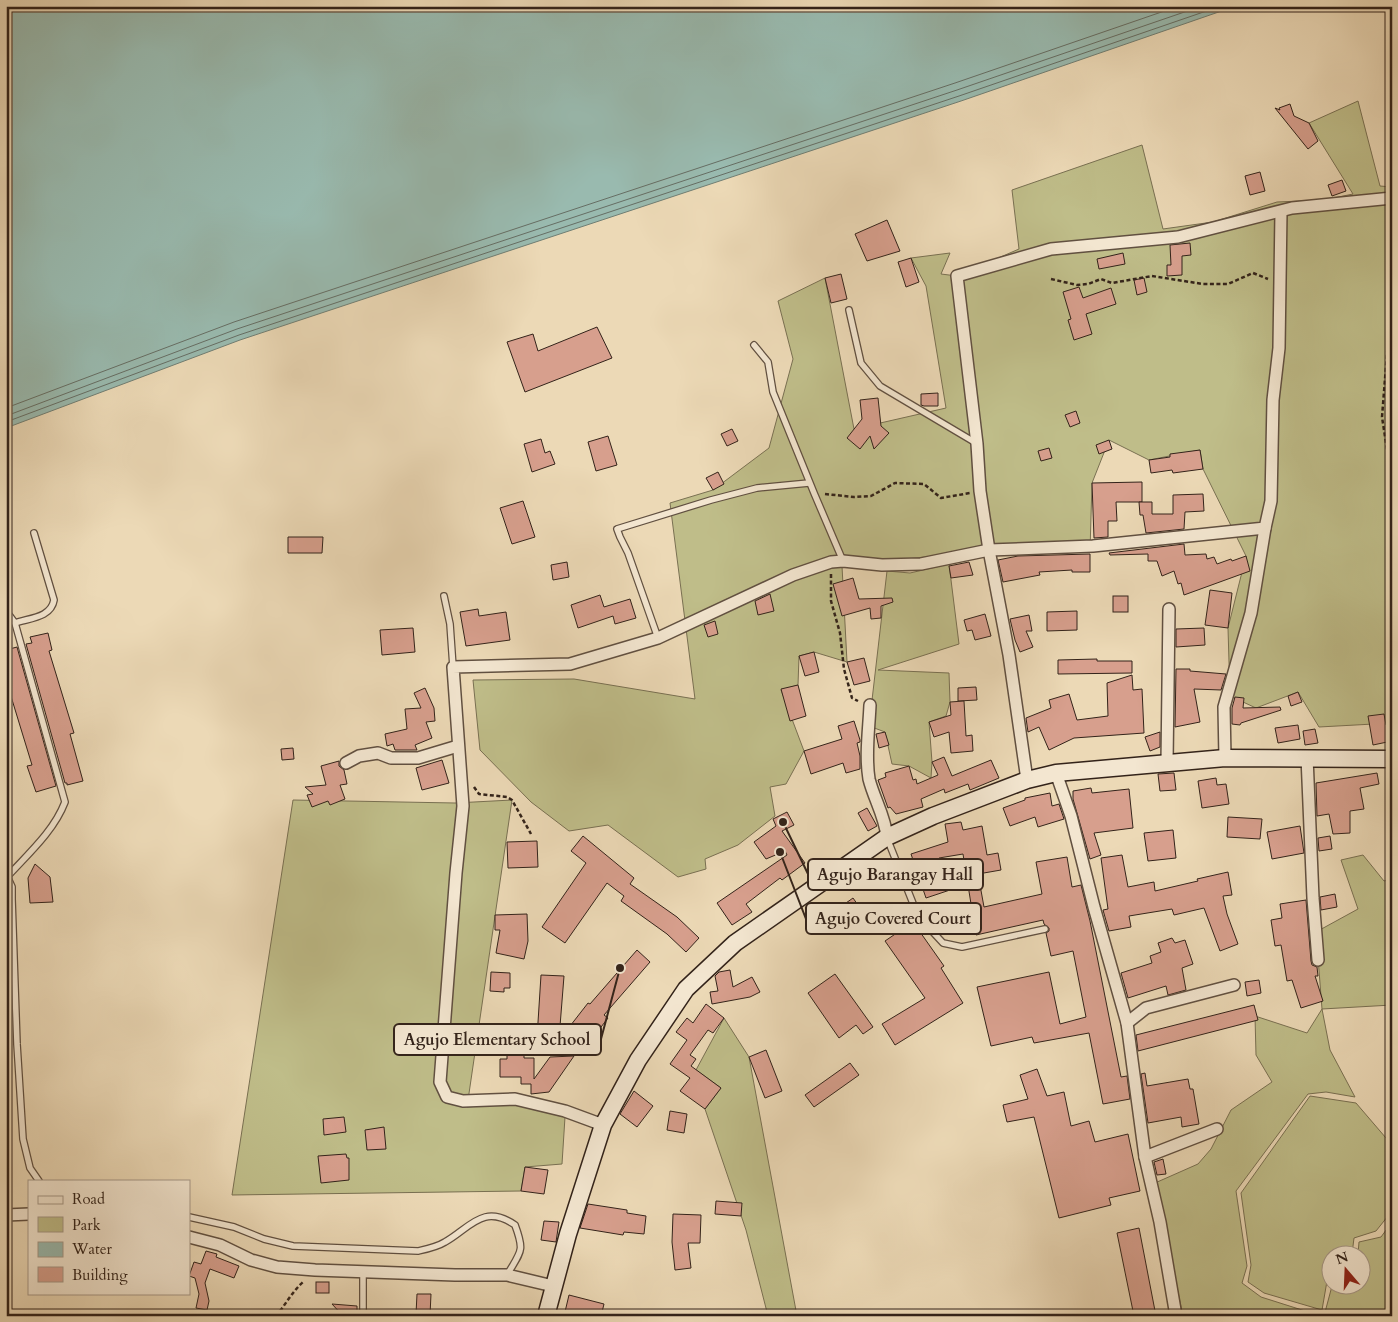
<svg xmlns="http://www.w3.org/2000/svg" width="1398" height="1322" font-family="Cardo,serif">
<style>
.green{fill:#bfbd89;stroke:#797052}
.water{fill:#99baaf;stroke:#707e73}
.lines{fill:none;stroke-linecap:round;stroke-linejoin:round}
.shore{stroke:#666e64;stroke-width:1}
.building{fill:#d79f8d;stroke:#33231a}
.service-casing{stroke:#615041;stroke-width:8}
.minor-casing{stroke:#615041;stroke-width:14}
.secondary-casing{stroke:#33231a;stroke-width:19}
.path{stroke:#33231a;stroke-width:2.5;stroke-dasharray:4 2.5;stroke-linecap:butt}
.service{stroke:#f3e6d0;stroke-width:5.5}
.minor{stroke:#f3e6d0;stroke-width:11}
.secondary{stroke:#f3e6d0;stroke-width:16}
.leader{fill:none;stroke:#33231a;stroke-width:2}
.callout-dot{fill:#33231a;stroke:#f3e6d0;stroke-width:2}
.callout{fill:#f3e6d0;stroke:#33231a;stroke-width:2}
.callout-label{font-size:16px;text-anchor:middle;font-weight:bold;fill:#33231a}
</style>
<rect width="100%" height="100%" fill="#ecd9b6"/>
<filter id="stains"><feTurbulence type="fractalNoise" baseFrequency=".004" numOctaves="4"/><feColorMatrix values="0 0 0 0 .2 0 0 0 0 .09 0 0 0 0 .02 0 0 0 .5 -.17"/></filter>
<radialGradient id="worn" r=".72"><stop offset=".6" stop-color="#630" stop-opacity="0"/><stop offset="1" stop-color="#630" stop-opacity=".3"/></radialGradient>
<g class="green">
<polygon points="1358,101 1380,186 1392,187 1392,617 1388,621 1392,641 1392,723 1319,727 1298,692 1256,708 1230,696 1228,628 1246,556 1203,469 1200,450 1149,460 1109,440 1092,483 1090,551 989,550 842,566 847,662 814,652 799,656 798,685 781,690 804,751 786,784 770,787 775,816 738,845 705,859 706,869 678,877 608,825 569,831 531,802 480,750 473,680 574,679 695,699 670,503 713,490 769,448 793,359 778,301 825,278 854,429 946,408 926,286 911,258 950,253 941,274 957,276 1019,249 1012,190 1142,145 1163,229 1213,222 1277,202 1324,200 1353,194 1309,123"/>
<polygon points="949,564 959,644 878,670 949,673 950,702 946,716 929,722 932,762 931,778 909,766 892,764 885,732 869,726 887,571 910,573"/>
<polygon points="293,800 455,803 512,800 467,1107 514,1103 565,1117 562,1164 525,1167 521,1191 232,1195"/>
<polygon points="1363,855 1384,881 1392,879 1392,1005 1322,1009 1330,1050 1355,1097 1326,1092 1308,1094 1236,1191 1247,1266 1242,1283 1261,1297 1321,1316 1183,1316 1155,1183 1198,1164 1211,1149 1231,1110 1272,1082 1256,1055 1255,1016 1307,1033 1322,1009 1316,932 1358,909 1341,860"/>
<polygon points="724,1018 749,1057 797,1316 768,1316 746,1230 705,1109 721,1088 696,1070"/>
<polygon points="1310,1096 1356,1103 1392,1145 1392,1211 1376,1231 1354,1238 1352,1254 1330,1254 1330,1281 1327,1281 1322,1310 1264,1293 1248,1282 1251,1265 1241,1193"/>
<polygon points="1392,1222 1392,1316 1324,1316 1332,1286 1355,1288 1356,1285 1360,1284 1360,1254 1358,1254 1359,1242 1381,1237"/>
</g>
<polygon class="water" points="6,6 1236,6 961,101 240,340 6,428"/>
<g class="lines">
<g class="shore">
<polyline points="6,408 234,322 955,83 1179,6"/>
<polyline points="6,416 237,329 957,90 1202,6"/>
<polyline points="6,422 239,335 959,96 1221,6"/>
</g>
</g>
<g class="building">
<polygon points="1290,104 1294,116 1309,123 1318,141 1308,149 1275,108 1280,110 1279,108"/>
<polygon points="1260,172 1265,191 1250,195 1245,176"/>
<polygon points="1342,180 1346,191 1332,196 1328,185"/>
<polygon points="887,220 900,251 867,261 855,234"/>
<polygon points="1190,243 1191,255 1182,256 1182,275 1167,276 1167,265 1171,265 1170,245"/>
<polygon points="1123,253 1125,264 1099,269 1097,259"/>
<polygon points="911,258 919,282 906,287 898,262"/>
<polygon points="841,274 847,299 831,303 825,278"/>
<polygon points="1144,278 1147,292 1137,295 1134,280"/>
<polygon points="1079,287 1083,298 1111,288 1116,304 1086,314 1092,334 1074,340 1068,320 1071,319 1063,292"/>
<polygon points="597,327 612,358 525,392 507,342 533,334 538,351"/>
<polygon points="938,393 938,406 924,406 921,405 921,394"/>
<polygon points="878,398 881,426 889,433 874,449 870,436 860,449 847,438 862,419 860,400"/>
<polygon points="1076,411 1080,423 1070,427 1065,415"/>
<polygon points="732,429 738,441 727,446 721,434"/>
<polygon points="608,436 617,465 596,471 588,442"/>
<polygon points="541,439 545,453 550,451 555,464 532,472 524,444"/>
<polygon points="1109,440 1112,449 1099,454 1096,445"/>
<polygon points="1049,448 1052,458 1041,461 1038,451"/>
<polygon points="1200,450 1203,469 1173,473 1172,470 1151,473 1149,460 1170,457 1170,454"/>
<polygon points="718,472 724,484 713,490 706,478"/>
<polygon points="1142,482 1142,502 1116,502 1117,521 1108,521 1108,537 1094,538 1092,483"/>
<polygon points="1203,494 1204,511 1185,512 1184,529 1146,533 1143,515 1140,515 1139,502 1152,502 1152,514 1173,514 1173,495"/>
<polygon points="523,501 535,537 512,544 500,508"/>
<polygon points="288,537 323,537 322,553 288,553"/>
<polygon points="1184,544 1185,555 1206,554 1207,559 1214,557 1217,564 1231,559 1232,561 1246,556 1250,571 1184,595 1181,583 1178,584 1174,571 1162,576 1157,561 1148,561 1148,554 1110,555 1109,553"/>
<polygon points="1090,554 1090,572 1072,572 1072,570 1039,572 1040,575 1003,582 998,560 1018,556"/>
<polygon points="567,562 569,577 553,580 551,565"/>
<polygon points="969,562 973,575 951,578 949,566"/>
<polygon points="853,578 859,599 892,598 893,602 881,606 881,618 871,619 870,608 842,616 833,584"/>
<polygon points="1210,590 1232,593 1228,628 1205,625"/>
<polygon points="770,594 774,611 758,615 755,601"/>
<polygon points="600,595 604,607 630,599 636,618 615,624 613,616 578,628 571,605"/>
<rect x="1113" y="596" width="15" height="16"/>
<polygon points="478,609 479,616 506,612 510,640 466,646 460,612"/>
<polygon points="1077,611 1077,630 1047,631 1047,612"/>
<polygon points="985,614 991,636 975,640 972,630 967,631 964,620"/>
<polygon points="1029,615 1032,631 1026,631 1033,647 1020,652 1015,640 1010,619"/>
<polygon points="715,621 718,634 708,637 704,625"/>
<polygon points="413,628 415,652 382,655 380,630"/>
<polygon points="1204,628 1205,645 1176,647 1176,629"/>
<polygon points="48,633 52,650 49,651 74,733 70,734 83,781 67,785 67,783 65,783 26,644 32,643 30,637"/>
<polygon points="17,647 56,786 36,792 27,766 32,765 6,680 6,650"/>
<polygon points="814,652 819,672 805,676 799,656"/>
<polygon points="864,658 870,681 854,685 847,662"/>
<polygon points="1097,659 1097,661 1132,661 1132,673 1058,674 1058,660"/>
<polygon points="1176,669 1190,669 1190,671 1226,674 1221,690 1194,689 1200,722 1175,727"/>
<polygon points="1132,675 1133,690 1142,689 1144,733 1074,738 1049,750 1039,727 1028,732 1026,718 1051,708 1049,700 1069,694 1077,720 1108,716 1107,683"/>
<polygon points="798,685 806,716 790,721 781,689"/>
<polygon points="976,687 977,700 958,701 958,688"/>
<polygon points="425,688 434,708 435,721 426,722 432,738 415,745 417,750 395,750 393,744 387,746 385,734 407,729 405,709 421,708 414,693"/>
<polygon points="1298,692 1302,702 1291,706 1288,696"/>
<polygon points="1235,697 1244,698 1243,708 1280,707 1281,710 1241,723 1240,725 1232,724 1232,708"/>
<polygon points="964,701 966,736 972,735 973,751 951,753 949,732 934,737 929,722 951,715 950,702"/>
<polygon points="1384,714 1386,725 1392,724 1392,741 1373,745 1368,716"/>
<polygon points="854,721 860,740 860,742 857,743 860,756 860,769 846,773 843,763 811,774 804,751 842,739 838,726"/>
<polygon points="1298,725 1300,739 1278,743 1275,728"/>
<polygon points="1315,729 1318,743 1305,745 1303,731"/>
<polygon points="885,732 889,745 879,748 876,734"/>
<polygon points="1160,732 1160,747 1150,751 1145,737"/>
<polygon points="293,748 294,759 282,760 281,749"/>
<polygon points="944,757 952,776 991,760 999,778 970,790 968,784 945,793 944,789 921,799 923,807 896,814 890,807 888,808 878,780 886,777 885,773 909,766 913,780 916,779 917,784 938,775 932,762"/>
<polygon points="442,760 449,783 422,790 416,768"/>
<polygon points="339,761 339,766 344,770 347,784 340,785 345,799 330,805 328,801 312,807 307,795 313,794 305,787 326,785 321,766"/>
<polygon points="1174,773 1176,790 1160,791 1158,774"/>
<polygon points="1377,773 1379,784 1360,788 1364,809 1350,811 1350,833 1333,834 1329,814 1317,816 1316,783"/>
<polygon points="1216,778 1217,785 1226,784 1229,804 1202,808 1198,781"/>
<polygon points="1091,788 1092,793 1129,789 1133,828 1094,833 1101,855 1090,859 1073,799 1073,791"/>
<polygon points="1050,793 1052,806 1059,804 1064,819 1038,827 1035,817 1010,826 1003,808 1025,800 1025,798"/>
<polygon points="867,808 877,826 868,831 858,813"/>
<polygon points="787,812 794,825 782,831 805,863 782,880 780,878 746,904 752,912 732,925 717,903 787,855 785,851 766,859 754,842 776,826 773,819"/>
<polygon points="1228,817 1262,819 1260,839 1227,837"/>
<polygon points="961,822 963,830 982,826 987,855 998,853 1001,870 978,874 984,907 1042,894 1036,862 1067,857 1072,887 1081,885 1090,921 1121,1077 1127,1076 1130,1099 1103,1104 1089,1033 1034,1043 1032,1037 991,1046 977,987 1049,972 1060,1024 1086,1017 1073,951 1051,956 1046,933 1049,931 1049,928 1044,924 1043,920 976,935 963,854 939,858 950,890 926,898 911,854 948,842 945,824"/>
<polygon points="1300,826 1304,853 1272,859 1267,832"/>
<polygon points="1173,830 1176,858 1148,861 1144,833"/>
<polygon points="583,836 634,878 630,884 677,917 699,938 686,952 667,934 621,901 624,896 607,883 565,943 542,927 586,863 571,851"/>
<polygon points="1330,836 1332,849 1319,851 1318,838"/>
<polygon points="537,841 538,867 508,868 507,842"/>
<polygon points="1122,855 1128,887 1154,882 1155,891 1198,881 1197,879 1228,872 1232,895 1223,896 1227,914 1238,944 1220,951 1204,908 1174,915 1172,909 1129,916 1131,927 1109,931 1103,910 1108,909 1101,858"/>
<polygon points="35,864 50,877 53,902 30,903 28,878"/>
<polygon points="1335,894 1337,907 1321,910 1320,897"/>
<polygon points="853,898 860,908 846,918 839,908"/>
<polygon points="1306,900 1311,961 1312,965 1317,967 1318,976 1315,976 1323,1001 1301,1008 1292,980 1287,981 1281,945 1275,946 1271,920 1282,918 1280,904"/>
<polygon points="527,914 528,941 524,959 496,953 500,930 495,930 495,915"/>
<polygon points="913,922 944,966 941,968 963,1003 895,1045 882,1024 925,998 885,941"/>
<polygon points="1172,938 1175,943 1185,940 1193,964 1182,968 1186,990 1168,995 1166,986 1128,998 1121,973 1152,963 1150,956 1161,952 1158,943"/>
<polygon points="637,950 650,962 604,1015 608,1018 591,1040 560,1039 588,1003 590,1004"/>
<polygon points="730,970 733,987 752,977 760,992 750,997 712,1004 710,992 718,991 715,976 719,972"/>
<polygon points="491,972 510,973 510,988 504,988 504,992 490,991"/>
<polygon points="835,974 873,1027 863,1034 856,1025 839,1038 808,993"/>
<polygon points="541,975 564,976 559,1039 537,1038"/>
<polygon points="1259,980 1261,993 1247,996 1245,982"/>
<polygon points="706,1004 724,1018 713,1033 708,1030 690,1055 696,1059 691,1066 721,1088 705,1109 680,1091 690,1078 670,1064 687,1040 676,1032 687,1018 693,1023"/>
<polygon points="1254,1005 1258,1020 1138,1051 1136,1035"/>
<polygon points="524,1038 524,1058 534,1058 534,1079 550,1057 574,1056 549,1092 531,1094 531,1084 521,1084 521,1077 500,1077 500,1059 507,1059 507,1039"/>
<polygon points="766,1050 782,1091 765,1098 749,1057"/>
<polygon points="850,1063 859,1075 814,1107 805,1095"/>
<polygon points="1037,1069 1047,1096 1064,1092 1071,1126 1089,1121 1095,1142 1128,1134 1140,1191 1109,1198 1111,1205 1059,1218 1034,1117 1007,1122 1003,1105 1028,1099 1020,1075"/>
<polygon points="1145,1073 1147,1086 1188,1079 1190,1089 1193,1089 1199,1124 1182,1127 1181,1117 1148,1123 1141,1074"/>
<polygon points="634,1091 653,1106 637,1127 620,1114"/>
<polygon points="670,1111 687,1114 684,1133 667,1130"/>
<polygon points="344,1117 346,1132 324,1135 323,1119"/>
<polygon points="384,1127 386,1149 367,1150 365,1130"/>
<polygon points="346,1154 347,1158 349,1158 349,1180 321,1183 318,1156"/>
<polygon points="1163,1159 1166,1174 1157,1175 1154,1162"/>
<polygon points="525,1167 548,1170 544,1194 521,1191"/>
<polygon points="716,1201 742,1203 741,1216 715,1214"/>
<polygon points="588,1204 627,1210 627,1213 646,1216 644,1234 624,1232 623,1235 580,1228"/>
<polygon points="673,1214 701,1215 700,1243 688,1243 691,1268 675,1270 672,1242"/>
<polygon points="544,1221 559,1222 556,1242 541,1240"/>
<polygon points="1139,1228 1156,1316 1134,1316 1117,1233"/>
<polygon points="206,1251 217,1254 216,1257 239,1266 234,1278 210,1269 205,1283 209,1301 207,1310 196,1308 199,1294 195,1278 189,1276 194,1262 201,1264"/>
<rect x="316" y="1282" width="13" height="11"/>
<polygon points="417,1294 431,1294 430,1315 416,1314"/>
<polygon points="569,1295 604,1304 601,1316 564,1316"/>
<polygon points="332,1304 357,1306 357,1316 343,1316"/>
</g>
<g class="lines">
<g class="service-casing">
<g id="service">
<polyline points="849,310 861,363 880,386 976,443"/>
<polyline points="754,345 768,362 773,392 814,493 843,561"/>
<polyline points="444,596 450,624 453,667"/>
<path d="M 6,611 L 15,623 L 65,802 C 54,831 28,854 7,877"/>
<path d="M 15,623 C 29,618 51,618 54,600 L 34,533"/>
<polyline points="658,638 628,553 620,537 617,529 711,500 757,488 809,483"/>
<polyline points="887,838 918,916 943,943 962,947 1045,929"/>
<polyline points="6,874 12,887 12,899 17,1044 23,1139 30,1168 39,1181"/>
<path d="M 189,1217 L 234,1227 L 264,1239 L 293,1246 L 418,1251 C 427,1249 437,1247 445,1242 C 470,1228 483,1203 515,1225 C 525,1252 521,1251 507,1275"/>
<polyline points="363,1316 363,1272"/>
</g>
</g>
<g class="minor-casing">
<g id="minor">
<path d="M 870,705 C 869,729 865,755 869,779 C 874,799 885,816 887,837"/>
<polyline points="1307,757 1313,898 1318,960"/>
<polyline points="1225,758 1224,707 1251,613 1265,528"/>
<polyline points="1167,762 1169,609"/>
<polyline points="346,763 359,756 378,753 391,758 418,758 458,746"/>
<polyline points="1056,773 1071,816 1094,907 1127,1023 1145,1157 1160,1222 1176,1316"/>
<polyline points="1027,780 1009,655 989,550 980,491 977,444 957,276 1051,249 1178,237 1292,208 1392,198"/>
<polyline points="1127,1023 1146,1008 1234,985"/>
<polyline points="603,1125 565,1111 515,1099 463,1101 447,1097 440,1082 456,873 463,806 453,667 570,664 658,638 793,575 831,562 843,561 882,565 921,564 989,550 1093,546 1265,528 1271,501 1273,400 1279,348 1281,212"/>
<polyline points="1145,1157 1217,1129"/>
<polyline points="6,1215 29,1214"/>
<polyline points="189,1237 220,1245 251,1260 277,1267 315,1270 455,1275 507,1275 553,1286"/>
</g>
</g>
<g class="secondary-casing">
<polyline id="secondary" points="546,1316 568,1234 603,1125 638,1060 686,989 735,943 887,837 933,816 1027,780 1056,773 1225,758 1392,759"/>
</g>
<g class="path">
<polyline points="1051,279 1077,285 1088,284 1101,279 1112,283 1152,276 1203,284 1228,284 1253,273 1268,279"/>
<polyline points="1392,290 1382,417 1388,456 1392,461"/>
<polyline points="825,494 854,497 871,496 895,483 924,484 941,498 970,493"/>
<polyline points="831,574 831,601 840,633 844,669 852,698 858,701"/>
<polyline points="474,787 479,794 507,797 512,800 531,834"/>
<path d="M 276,1316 C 286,1304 292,1292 303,1282"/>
</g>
<use href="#service" class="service"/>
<use href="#minor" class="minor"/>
<use href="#secondary" class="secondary"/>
</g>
<path class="leader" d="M783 822L808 874M780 852L806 919M620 968L601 1039"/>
<g class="callout-dot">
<circle cx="783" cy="822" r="5"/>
<circle cx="780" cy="852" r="5"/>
<circle cx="620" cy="968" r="5"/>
</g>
<g class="callout">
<rect x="808" y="859" width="175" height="31" rx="5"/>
<rect x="806" y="903" width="175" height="31" rx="5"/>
<rect x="394" y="1024" width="207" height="31" rx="5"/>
</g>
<g class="callout-label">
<text x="895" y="880">Agujo Barangay Hall</text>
<text x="893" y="924">Agujo Covered Court</text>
<text x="497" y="1045">Agujo Elementary School</text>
</g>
<rect width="1398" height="1322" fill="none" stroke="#ecd9b6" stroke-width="25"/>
<rect x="8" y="8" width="1383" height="1307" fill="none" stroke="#33231a" stroke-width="2.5"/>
<rect x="12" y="12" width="1373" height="1297" fill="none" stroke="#33231a"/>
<rect x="28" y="1180" width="162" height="115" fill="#f3e6d0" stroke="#a69887"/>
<rect x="38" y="1196" width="25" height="8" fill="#f3e6d0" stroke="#a69887"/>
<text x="72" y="1204" font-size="15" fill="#33231a">Road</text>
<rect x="38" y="1217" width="25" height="15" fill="#bfbd89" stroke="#a69887"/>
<text x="72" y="1230" font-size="15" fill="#33231a">Park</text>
<rect x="38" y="1242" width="25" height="15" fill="#99baaf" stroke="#a69887"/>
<text x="72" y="1254" font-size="15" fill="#33231a">Water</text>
<rect x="38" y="1267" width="25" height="15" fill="#d79f8d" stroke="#a69887"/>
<text x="72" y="1280" font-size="15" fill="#33231a">Building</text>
<g transform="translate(1346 1270) rotate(341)"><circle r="24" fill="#f3e6d0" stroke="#a69887"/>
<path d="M0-4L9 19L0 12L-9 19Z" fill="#8f2418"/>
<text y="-8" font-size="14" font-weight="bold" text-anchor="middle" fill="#33231a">N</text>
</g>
<rect width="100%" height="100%" filter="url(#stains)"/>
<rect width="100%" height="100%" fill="url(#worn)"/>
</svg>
